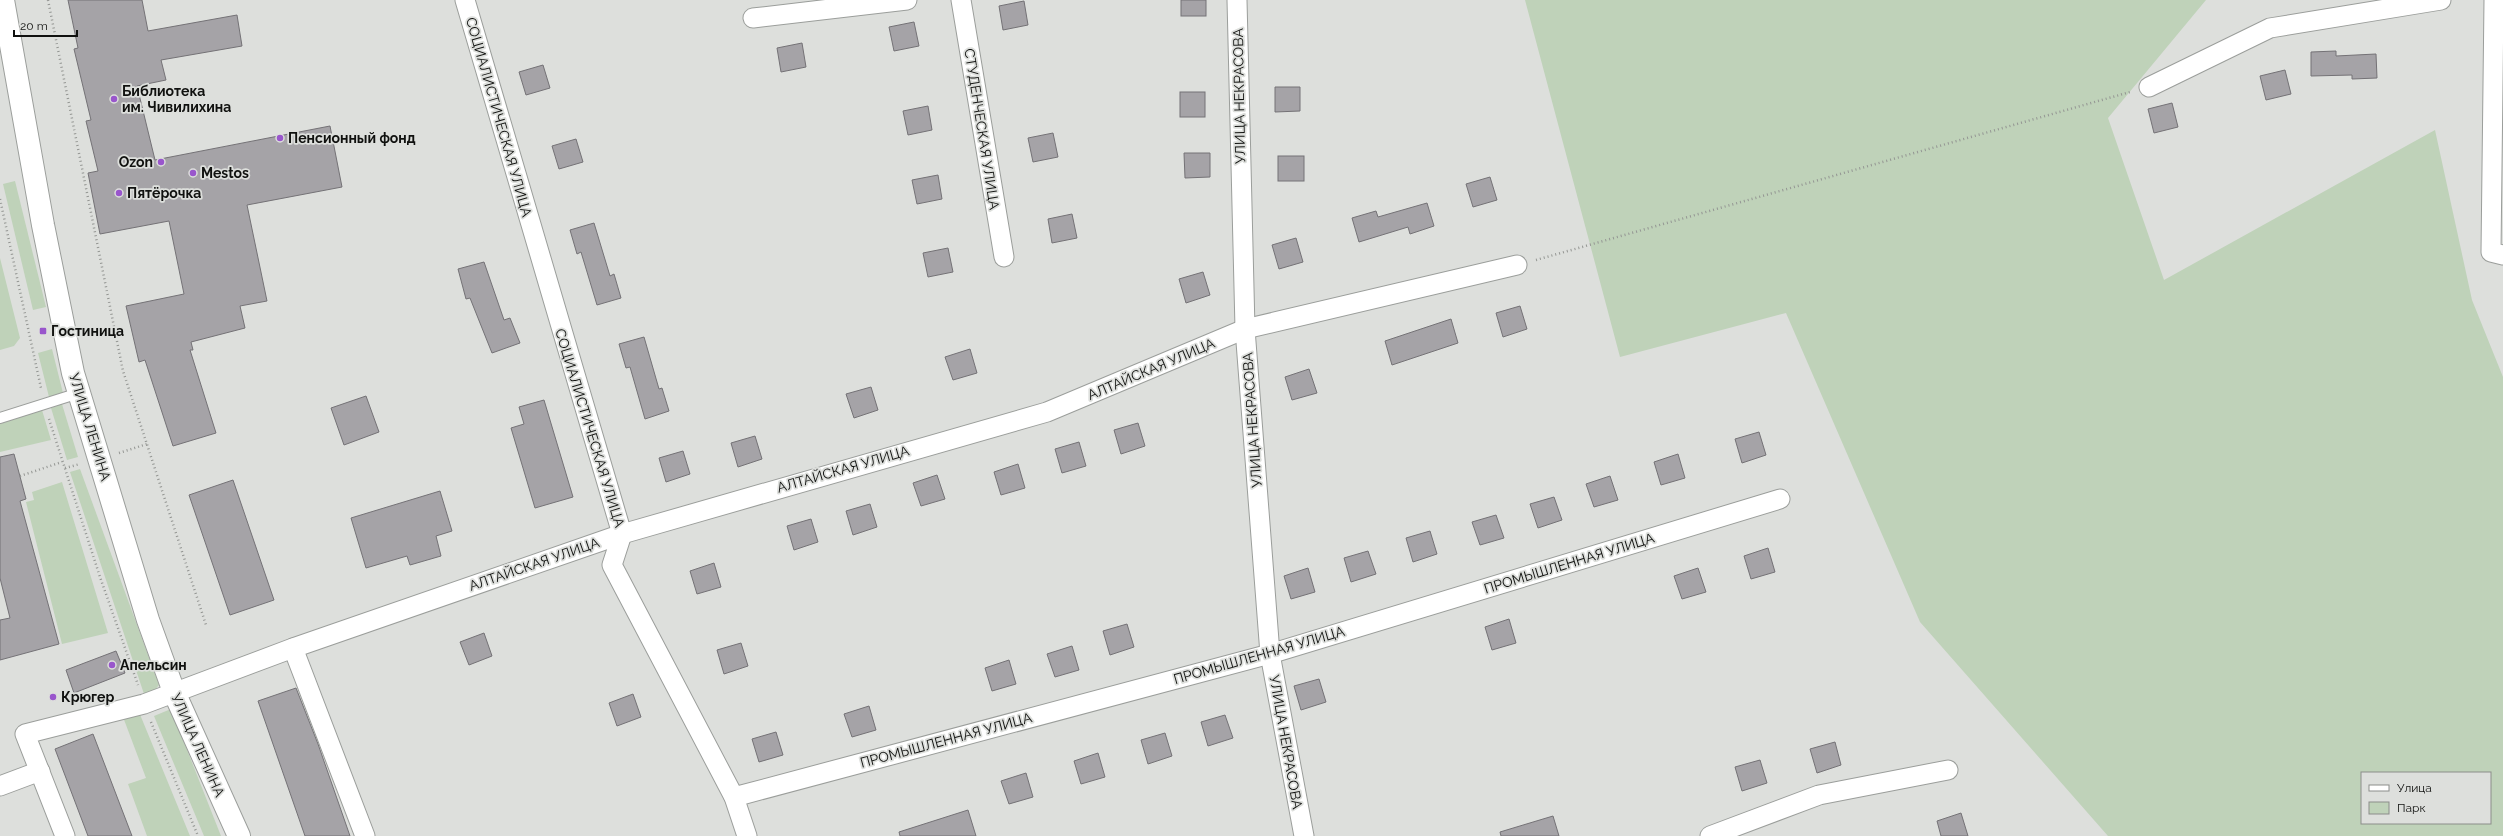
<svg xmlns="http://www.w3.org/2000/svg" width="2503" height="836" font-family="Raleway,sans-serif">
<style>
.green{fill:#bfd2b9;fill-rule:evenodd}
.building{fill:#a5a3a7;stroke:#747276}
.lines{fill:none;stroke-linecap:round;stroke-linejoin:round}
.lane-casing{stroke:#9b9e9b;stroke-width:12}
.street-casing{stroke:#9b9e9b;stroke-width:21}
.secondary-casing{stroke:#9b9e9b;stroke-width:24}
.path{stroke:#949693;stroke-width:2.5;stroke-dasharray:1 3;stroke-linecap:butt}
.lane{stroke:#fff;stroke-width:10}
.street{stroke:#fff;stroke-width:19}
.secondary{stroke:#fff;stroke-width:22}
.poi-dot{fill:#9956cc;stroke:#dddfdc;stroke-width:1.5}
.labels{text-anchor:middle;stroke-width:3.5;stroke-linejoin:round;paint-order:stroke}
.poi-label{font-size:14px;font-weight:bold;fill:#10110f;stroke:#dddfdc;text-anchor:start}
.street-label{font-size:14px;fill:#10110f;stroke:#dddfdc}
</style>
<rect width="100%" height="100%" fill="#dddfdc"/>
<g class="green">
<path d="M 1525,0 L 2206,0 L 2108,118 L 2164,280 L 2435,130 L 2472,300 L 2503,377 L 2503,836 L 2108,836 L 1920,622 L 1786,313 L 1620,357 ZM 2362,773 L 2490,773 L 2490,823 L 2362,823 Z"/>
<polygon points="15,181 46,307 33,310 3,184"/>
<polygon points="0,258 20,338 14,346 0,350"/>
<polygon points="52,349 63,393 49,397 38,353"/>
<polygon points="62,404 78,457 67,460 51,408"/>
<polygon points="42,410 51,440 0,452 0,424"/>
<polygon points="80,469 159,685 154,691 144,694 70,472"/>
<polygon points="62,482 108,633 62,644 26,502 34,500 32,492"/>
<polygon points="171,709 221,836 204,836 154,716"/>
<polygon points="139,712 190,836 147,836 128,784 146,778 123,717"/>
</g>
<g class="building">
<polygon points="68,0 142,0 148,31 237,15 242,46 161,60 166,80 137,86 155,160 330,126 342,187 247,205 267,301 240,306 245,328 191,342 193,350 190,350 216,433 173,446 145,360 139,362 126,306 184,294 169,221 100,234 88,173 98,171 86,121 91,120 74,49 78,48"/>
<rect x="1181" y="0" width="25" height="16"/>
<polygon points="1024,1 1028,25 1003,30 999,6"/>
<polygon points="914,22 919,46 894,51 889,27"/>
<polygon points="802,43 806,67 781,72 777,48"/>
<polygon points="2336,51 2336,56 2376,54 2377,78 2352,79 2352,75 2311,76 2311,52"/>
<polygon points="543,65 550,88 526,95 519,72"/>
<polygon points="2285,70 2291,94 2266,100 2260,76"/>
<polygon points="1275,87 1300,87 1300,111 1275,112"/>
<rect x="1180" y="92" width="25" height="25"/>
<polygon points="2172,103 2178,127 2154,133 2148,109"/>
<polygon points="928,106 932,130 908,135 903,111"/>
<polygon points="1053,133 1058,157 1033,162 1028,138"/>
<polygon points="576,139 583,162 559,169 552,146"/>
<polygon points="1184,153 1210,153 1210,177 1185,178"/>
<rect x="1278" y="156" width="26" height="25"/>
<polygon points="938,175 942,199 917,204 912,180"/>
<polygon points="1490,177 1497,200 1473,207 1466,184"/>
<polygon points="1427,203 1434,226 1410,234 1408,227 1359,242 1352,218 1376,211 1378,217"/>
<polygon points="1072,214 1077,238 1052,243 1048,219"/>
<polygon points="594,223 610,276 614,274 621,298 597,305 581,252 577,254 570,230"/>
<polygon points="1296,238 1303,262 1279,269 1272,245"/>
<polygon points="948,248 953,272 928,277 923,253"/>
<polygon points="484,262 504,320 510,318 520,343 492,353 470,298 466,299 458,269"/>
<polygon points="1203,272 1210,295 1186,303 1179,279"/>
<polygon points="1520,306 1527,329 1503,337 1496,313"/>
<polygon points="1451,319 1458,343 1392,365 1385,341"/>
<polygon points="644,337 659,389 662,388 669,411 645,419 630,367 626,368 619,344"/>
<polygon points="970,349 977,373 953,380 945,357"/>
<polygon points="1309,369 1317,393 1292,400 1285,377"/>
<polygon points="871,387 878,410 854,418 846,394"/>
<polygon points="366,396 379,432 344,445 331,408"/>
<polygon points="544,400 573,497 535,508 511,428 524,424 519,407"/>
<polygon points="1138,423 1145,446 1121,454 1114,430"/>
<polygon points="1759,432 1766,455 1742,463 1735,439"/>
<polygon points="755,436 762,459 738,467 731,443"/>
<polygon points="1079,442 1086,466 1062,473 1055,449"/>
<polygon points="683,451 690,474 666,482 659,458"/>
<polygon points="14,454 26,499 20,501 59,644 0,660 0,620 10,618 0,578 0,457"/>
<polygon points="1678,454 1685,478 1661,485 1654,462"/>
<polygon points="1018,464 1025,488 1001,495 994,472"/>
<polygon points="937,475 945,499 921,506 913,483"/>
<polygon points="1610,476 1618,500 1594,507 1586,484"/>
<polygon points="233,480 274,600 230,615 189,495"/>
<polygon points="440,491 452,531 436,536 441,556 410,565 407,556 366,568 351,518"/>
<polygon points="1554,497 1562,520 1538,528 1530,504"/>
<polygon points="870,504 877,527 853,535 846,511"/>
<polygon points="1496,515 1504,538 1480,545 1472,522"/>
<polygon points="811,519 818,542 794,550 787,526"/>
<polygon points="1430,531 1437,554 1413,562 1406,538"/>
<polygon points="1768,548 1775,572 1751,579 1744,556"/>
<polygon points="1368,551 1376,574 1351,582 1344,558"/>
<polygon points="714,563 721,587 697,594 690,571"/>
<polygon points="1308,568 1315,592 1291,599 1284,576"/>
<polygon points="1698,568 1706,592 1682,599 1674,576"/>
<polygon points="1509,619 1516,643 1492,650 1485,627"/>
<polygon points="1127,624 1134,647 1110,655 1103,631"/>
<polygon points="484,633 492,656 469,665 460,642"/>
<polygon points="741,643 748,666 724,674 717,650"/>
<polygon points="1072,646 1079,670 1055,677 1047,654"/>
<polygon points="116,651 125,673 74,693 66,670"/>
<polygon points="1009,660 1016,684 992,691 985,668"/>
<polygon points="1319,679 1326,702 1301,710 1294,686"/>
<polygon points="296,688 318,744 350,836 305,836 258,701"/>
<polygon points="633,694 641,717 617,726 609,703"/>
<polygon points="869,706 876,730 852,737 844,714"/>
<polygon points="1225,715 1233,738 1208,746 1201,722"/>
<polygon points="776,732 783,755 759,762 752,739"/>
<polygon points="1165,733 1172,756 1148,764 1141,740"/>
<polygon points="93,734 132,836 88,836 55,749"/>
<polygon points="1835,742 1841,765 1817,773 1810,749"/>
<polygon points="1098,753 1105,777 1081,784 1074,761"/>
<polygon points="1760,760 1767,783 1742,791 1735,767"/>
<polygon points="1026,773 1033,797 1009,804 1001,781"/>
<polygon points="968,810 976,836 900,836 899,832"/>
<polygon points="1961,813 1968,836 1941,836 1937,821"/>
<polygon points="1553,816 1559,836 1501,836 1500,832"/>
</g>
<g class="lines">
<g class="lane-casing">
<polyline id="lane" points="0,418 79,393"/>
</g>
<g class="street-casing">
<g id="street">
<polyline points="465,0 622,534 612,565 734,797 747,836"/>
<polyline points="961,0 1004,257"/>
<polyline points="1237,0 1245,329 1270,654 1304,836"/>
<polyline points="2494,0 2491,252 2503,255"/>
<polyline points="753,18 907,0"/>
<polyline points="2149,87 2270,28 2441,0"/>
<polyline points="293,648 365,836"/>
<polyline points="0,786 40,771"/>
<polyline points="734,797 1270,654 1780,499"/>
<polyline points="65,836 25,734 144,704 293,648 622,534 1047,412 1245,329 1517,265"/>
<polyline points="1710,836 1819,795 1948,770"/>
</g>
</g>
<g class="secondary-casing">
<polyline id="secondary" points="3,0 43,225 73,373 148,620 174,692 239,836"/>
</g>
<g class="path">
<polyline points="48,0 123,371 206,625"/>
<polyline points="0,199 41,388"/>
<polyline points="1536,260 2130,92"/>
<polyline points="49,419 100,577 138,685"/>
<polyline points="119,453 147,444"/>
<polyline points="65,468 80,464"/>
<polyline points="20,476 62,462"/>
<polyline points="151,722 198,836"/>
</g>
<use href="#lane" class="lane"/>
<use href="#street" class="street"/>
<use href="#secondary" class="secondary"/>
</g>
<g class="poi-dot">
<circle cx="114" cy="99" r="4"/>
<circle cx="280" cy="138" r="4"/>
<circle cx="161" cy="162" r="4"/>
<circle cx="193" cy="173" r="4"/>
<circle cx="119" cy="193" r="4"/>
<rect x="39" y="327" width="8" height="8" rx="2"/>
<circle cx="112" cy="665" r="4"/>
<circle cx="53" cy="697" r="4"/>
</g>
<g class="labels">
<g class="poi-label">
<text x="122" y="96">Библиотека<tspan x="122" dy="16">им. Чивилихина</tspan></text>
<text x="288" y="143">Пенсионный фонд</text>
<text x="153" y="167" text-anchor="end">Ozon</text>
<text x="201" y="178">Mestos</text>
<text x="127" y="198">Пятёрочка</text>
<text x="51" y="336">Гостиница</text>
<text x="120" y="670">Апельсин</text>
<text x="61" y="702">Крюгер</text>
</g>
<g class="street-label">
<text transform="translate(1239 96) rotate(-91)" y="5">УЛИЦА НЕКРАСОВА</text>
<text transform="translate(499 117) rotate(74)" y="5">СОЦИАЛИСТИЧЕСКАЯ УЛИЦА</text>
<text transform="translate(982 129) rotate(81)" y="5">СТУДЕНЧЕСКАЯ УЛИЦА</text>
<text transform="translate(1151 369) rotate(-23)" y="5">АЛТАЙСКАЯ УЛИЦА</text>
<text transform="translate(1252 420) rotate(-94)" y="5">УЛИЦА НЕКРАСОВА</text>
<text transform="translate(90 427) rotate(73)" y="5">УЛИЦА ЛЕНИНА</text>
<text transform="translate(590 428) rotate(73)" y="5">СОЦИАЛИСТИЧЕСКАЯ УЛИЦА</text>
<text transform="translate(843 469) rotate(-16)" y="5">АЛТАЙСКАЯ УЛИЦА</text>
<text transform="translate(1569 563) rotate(-17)" y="5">ПРОМЫШЛЕННАЯ УЛИЦА</text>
<text transform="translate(534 564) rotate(-19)" y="5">АЛТАЙСКАЯ УЛИЦА</text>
<text transform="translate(1259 655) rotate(-16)" y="5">ПРОМЫШЛЕННАЯ УЛИЦА</text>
<text transform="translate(946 740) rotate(-15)" y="5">ПРОМЫШЛЕННАЯ УЛИЦА</text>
<text transform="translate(1286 742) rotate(80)" y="5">УЛИЦА НЕКРАСОВА</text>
<text transform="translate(198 745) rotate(66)" y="5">УЛИЦА ЛЕНИНА</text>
</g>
</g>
<rect x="2361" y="772" width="130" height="52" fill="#dddfdc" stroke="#8b8d8a"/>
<rect x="2369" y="785" width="20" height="6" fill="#ffffff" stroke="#8b8d8a"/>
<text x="2397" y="792" font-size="12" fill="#10110f">Улица</text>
<rect x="2369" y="802" width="20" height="12" fill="#bfd2b9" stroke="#8b8d8a"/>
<text x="2397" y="812" font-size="12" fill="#10110f">Парк</text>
<path d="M14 30v6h63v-6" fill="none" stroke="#10110f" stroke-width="2"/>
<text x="20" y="30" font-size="12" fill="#10110f" stroke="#dddfdc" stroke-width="3" paint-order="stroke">20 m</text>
</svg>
